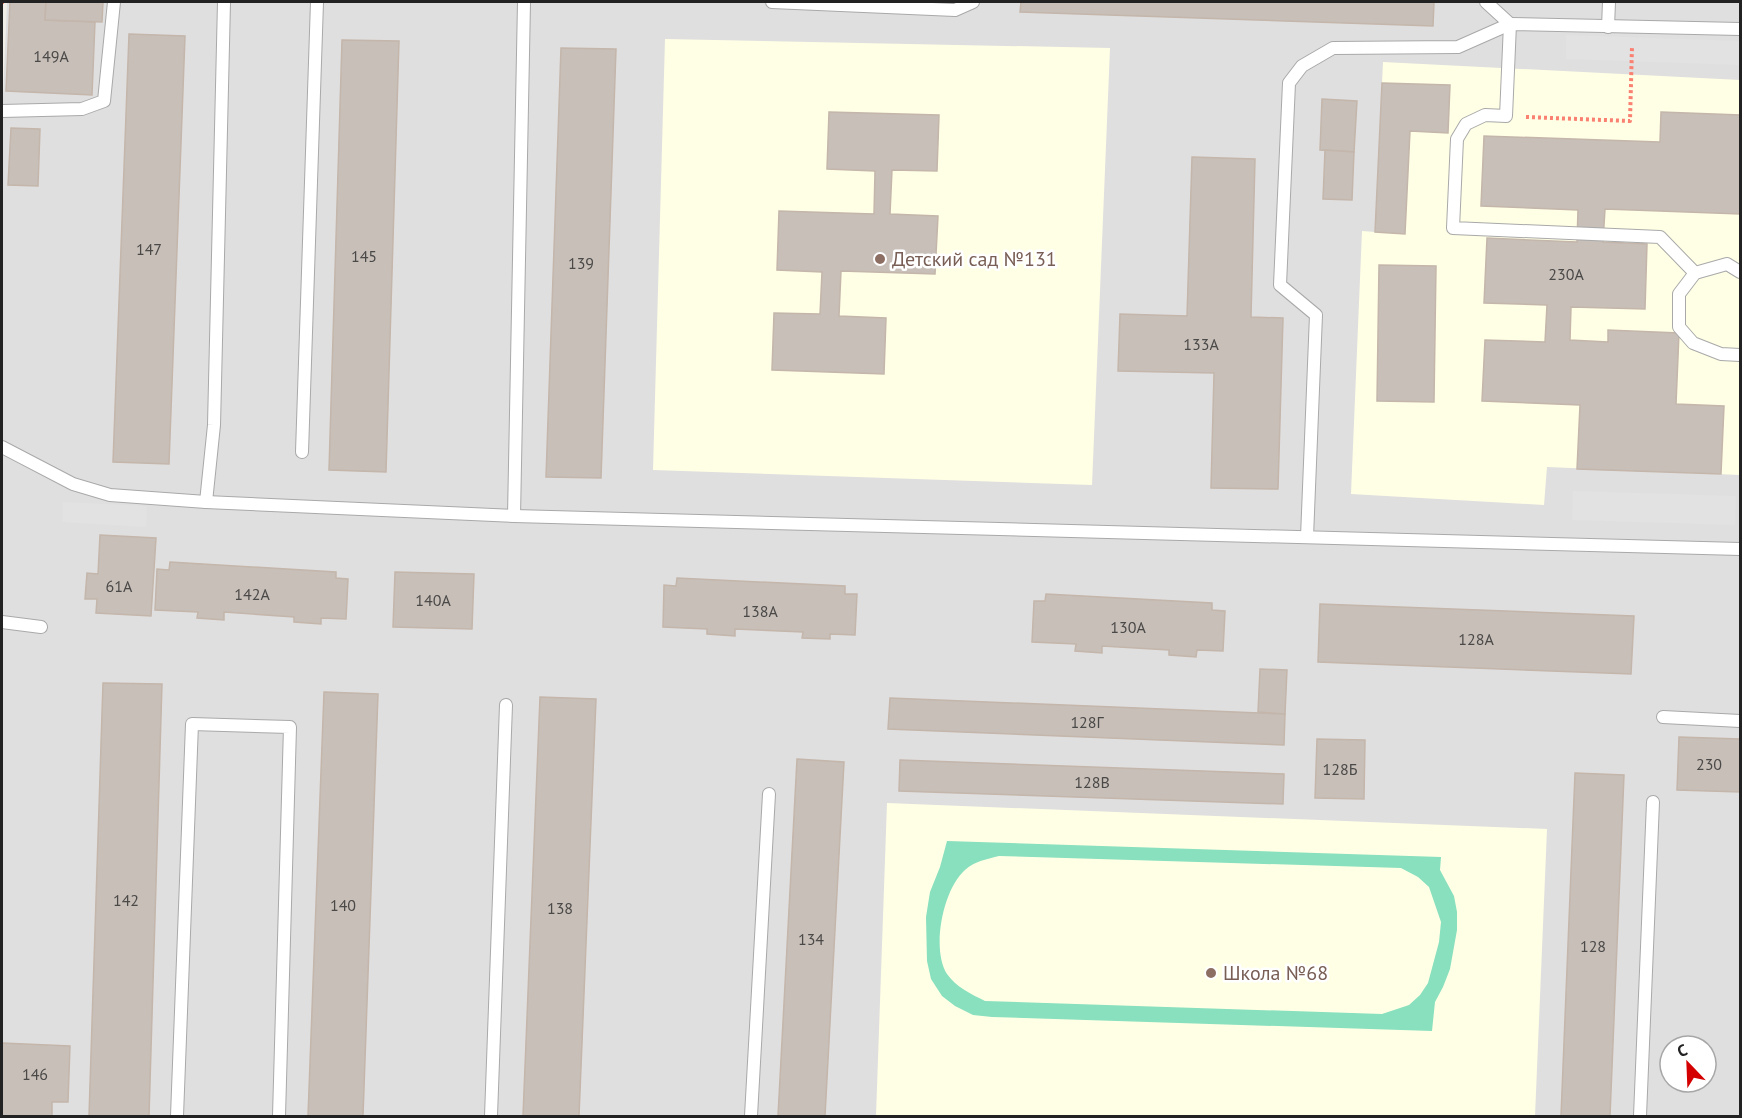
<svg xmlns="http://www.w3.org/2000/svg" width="1742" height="1118" font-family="'PT Sans',sans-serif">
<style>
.residential{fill:#e0dfdf;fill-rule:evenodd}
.education{fill:#ffffe5}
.pitch{fill:#88e0be;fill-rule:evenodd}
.parking{fill:#e2e2e2}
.building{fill:#c7bfb8;stroke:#c4b6ab;stroke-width:1.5}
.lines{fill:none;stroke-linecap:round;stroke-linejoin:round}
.lane-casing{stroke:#a9a9a9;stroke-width:14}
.path{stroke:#fa8072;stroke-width:4;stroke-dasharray:3 3;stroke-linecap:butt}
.lane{stroke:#fff;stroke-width:12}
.education-dot{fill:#8d6e63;stroke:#fff;stroke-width:2}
.labels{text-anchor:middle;stroke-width:5;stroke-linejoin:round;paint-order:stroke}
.number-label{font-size:16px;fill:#4b4948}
.education-label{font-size:20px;fill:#785e54;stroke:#fff;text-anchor:start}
</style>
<rect width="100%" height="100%" fill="#f2efe9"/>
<path class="residential" d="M 7,2 L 1740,2 L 1740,1116 L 2,1116 L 2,120 ZM 1670,1046 L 1706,1046 L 1706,1082 L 1670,1082 Z"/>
<g class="education">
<polygon points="665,39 1110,48 1092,485 653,470"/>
<polygon points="1383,62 1740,80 1740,475 1547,467 1544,505 1351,494 1362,231 1375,232"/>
<polygon points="887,803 1547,829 1535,1116 876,1116"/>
</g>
<path class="pitch" d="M 947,841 L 1441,857 L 1440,870 L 1454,896 L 1457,912 L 1457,930 L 1450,969 L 1443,987 L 1435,1002 L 1432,1031 L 992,1017 L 973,1015 L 955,1006 L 942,996 L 931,979 L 927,961 L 926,917 L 930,892 L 940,867 ZM 999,856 L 1401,868 L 1418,877 L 1429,887 L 1441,922 L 1439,942 L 1428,983 L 1420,995 L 1409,1005 L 1382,1014 L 985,1001 C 971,994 956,987 947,974 C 931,949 943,889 965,870 C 974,861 988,859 999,856 Z"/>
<g class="parking">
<polygon points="1566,35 1740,41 1740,65 1566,59"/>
<polygon points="1573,491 1736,496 1735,525 1572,520"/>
<polygon points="63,502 147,506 146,527 62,522"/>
</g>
<g class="building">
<polygon points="10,2 46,2 45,20 95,22 92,95 6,91"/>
<polygon points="46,2 103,2 102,22 45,20"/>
<polygon points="1021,2 1434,2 1433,26 1020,12"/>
<polygon points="129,34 185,36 169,464 113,462"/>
<polygon points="342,40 399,41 386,472 329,470"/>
<polygon points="561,48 616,49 601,478 546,477"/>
<polygon points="1382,83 1450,85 1448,133 1410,131 1405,234 1375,232"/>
<polygon points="1322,99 1357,101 1354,152 1320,150"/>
<polygon points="829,112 939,115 937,171 892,170 890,214 938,216 935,274 841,271 839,316 886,318 884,374 772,370 774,313 820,314 822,272 777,270 779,211 874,214 875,171 827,169"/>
<polygon points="1661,112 1740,115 1740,214 1605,209 1603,242 1647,244 1645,309 1571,307 1570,340 1608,342 1608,330 1679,333 1676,404 1724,406 1721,474 1577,469 1580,405 1482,401 1485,340 1545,342 1547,305 1484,303 1487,238 1577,242 1578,210 1481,206 1484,136 1660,142"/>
<polygon points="11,128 40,129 38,186 8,185"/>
<polygon points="1325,150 1354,152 1352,200 1323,199"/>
<polygon points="1192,157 1255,159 1251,317 1283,318 1278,489 1211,488 1214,373 1118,371 1120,314 1187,316"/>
<polygon points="1379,265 1436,266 1434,402 1377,401"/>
<polygon points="100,535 156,538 151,616 96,613 97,599 85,599 87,573 98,574"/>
<polygon points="170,562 336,572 336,578 348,579 346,619 321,618 321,624 294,622 294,617 224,612 224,620 197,618 198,612 155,610 157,569 169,570"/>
<polygon points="395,572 474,574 472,629 393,627"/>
<polygon points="677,578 845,586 845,594 857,594 855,635 830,634 830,639 802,638 803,632 735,629 735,636 707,634 707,629 663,627 664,585 676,586"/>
<polygon points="1046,594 1212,603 1212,610 1225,611 1223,651 1197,650 1196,657 1169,655 1169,650 1102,646 1102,653 1075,651 1076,644 1032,642 1034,601 1045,601"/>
<polygon points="1320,604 1634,616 1631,674 1318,662"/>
<polygon points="1260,669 1287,670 1285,714 1258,712"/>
<polygon points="103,683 162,684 149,1116 89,1116"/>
<polygon points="324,692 378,694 363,1116 308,1116"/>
<polygon points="540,697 596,699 579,1116 523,1116"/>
<polygon points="890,698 1285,714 1284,745 888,729"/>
<polygon points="1679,737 1740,739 1740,792 1677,790"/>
<polygon points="1317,739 1365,740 1364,799 1315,798"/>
<polygon points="797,759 844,762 825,1116 778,1116"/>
<polygon points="900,760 1284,774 1283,804 899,791"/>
<polygon points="1575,773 1624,775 1610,1116 1561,1116"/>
<polygon points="2,1043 70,1046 68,1102 52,1102 52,1116 2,1116"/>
</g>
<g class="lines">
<g class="lane-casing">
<g id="lane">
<polyline points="772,2 955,10 973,2"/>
<polyline points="1486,2 1510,24 1506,116 1485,115 1466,124 1457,139 1453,228 1660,237 1695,273"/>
<polyline points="1608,27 1609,2"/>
<polyline points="2,111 82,109 104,101 114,2"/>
<polyline points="1740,272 1727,264 1695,273 1679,294 1679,327 1693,343 1721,354 1740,355"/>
<polyline points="2,447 73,484 110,495 206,502 514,516 1740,549"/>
<polyline points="302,452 317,2"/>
<polyline points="206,502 214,425 224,2"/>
<polyline points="514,516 524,2"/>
<polyline points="1307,537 1316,315 1280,285 1289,83 1302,66 1333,48 1458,47 1510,24 1740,29"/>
<polyline points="2,622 41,627"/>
<polyline points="1663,717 1740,721"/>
<polyline points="177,1116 192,724 290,727 279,1116"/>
<polyline points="491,1116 506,705"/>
<polyline points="751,1116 769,794"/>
<polyline points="1640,1116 1653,802"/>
</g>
</g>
<g class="path">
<polyline points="2,4 2,2"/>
<polyline points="1526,117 1630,121 1632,47"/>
</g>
<use href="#lane" class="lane"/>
</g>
<g class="education-dot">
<circle cx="880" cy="259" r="6"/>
<circle cx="1211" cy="973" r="6"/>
</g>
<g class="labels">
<g class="number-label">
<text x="51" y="62">149А</text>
<text x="149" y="255">147</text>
<text x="364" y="262">145</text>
<text x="581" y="269">139</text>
<text x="1566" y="280">230А</text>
<text x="1201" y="350">133А</text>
<text x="119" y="592">61А</text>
<text x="252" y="600">142А</text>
<text x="433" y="606">140А</text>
<text x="760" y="617">138А</text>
<text x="1128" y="633">130А</text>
<text x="1476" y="645">128А</text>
<text x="1087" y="728">128Г</text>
<text x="1709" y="770">230</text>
<text x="1340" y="775">128Б</text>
<text x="1092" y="788">128В</text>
<text x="126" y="906">142</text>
<text x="343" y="911">140</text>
<text x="560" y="914">138</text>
<text x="811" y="945">134</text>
<text x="1593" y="952">128</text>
<text x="35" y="1080">146</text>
</g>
<g class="education-label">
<text x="892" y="266">Детский сад №131</text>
<text x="1223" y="980">Школа №68</text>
</g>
</g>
<rect width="1742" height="1118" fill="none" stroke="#222222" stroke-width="6"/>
<g transform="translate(1688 1064) rotate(337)"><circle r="28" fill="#ffffff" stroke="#a7a7a7" stroke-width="1.5"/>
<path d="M0-4.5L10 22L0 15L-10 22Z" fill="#d40000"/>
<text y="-9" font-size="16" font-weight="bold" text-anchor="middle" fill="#222222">С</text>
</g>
</svg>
